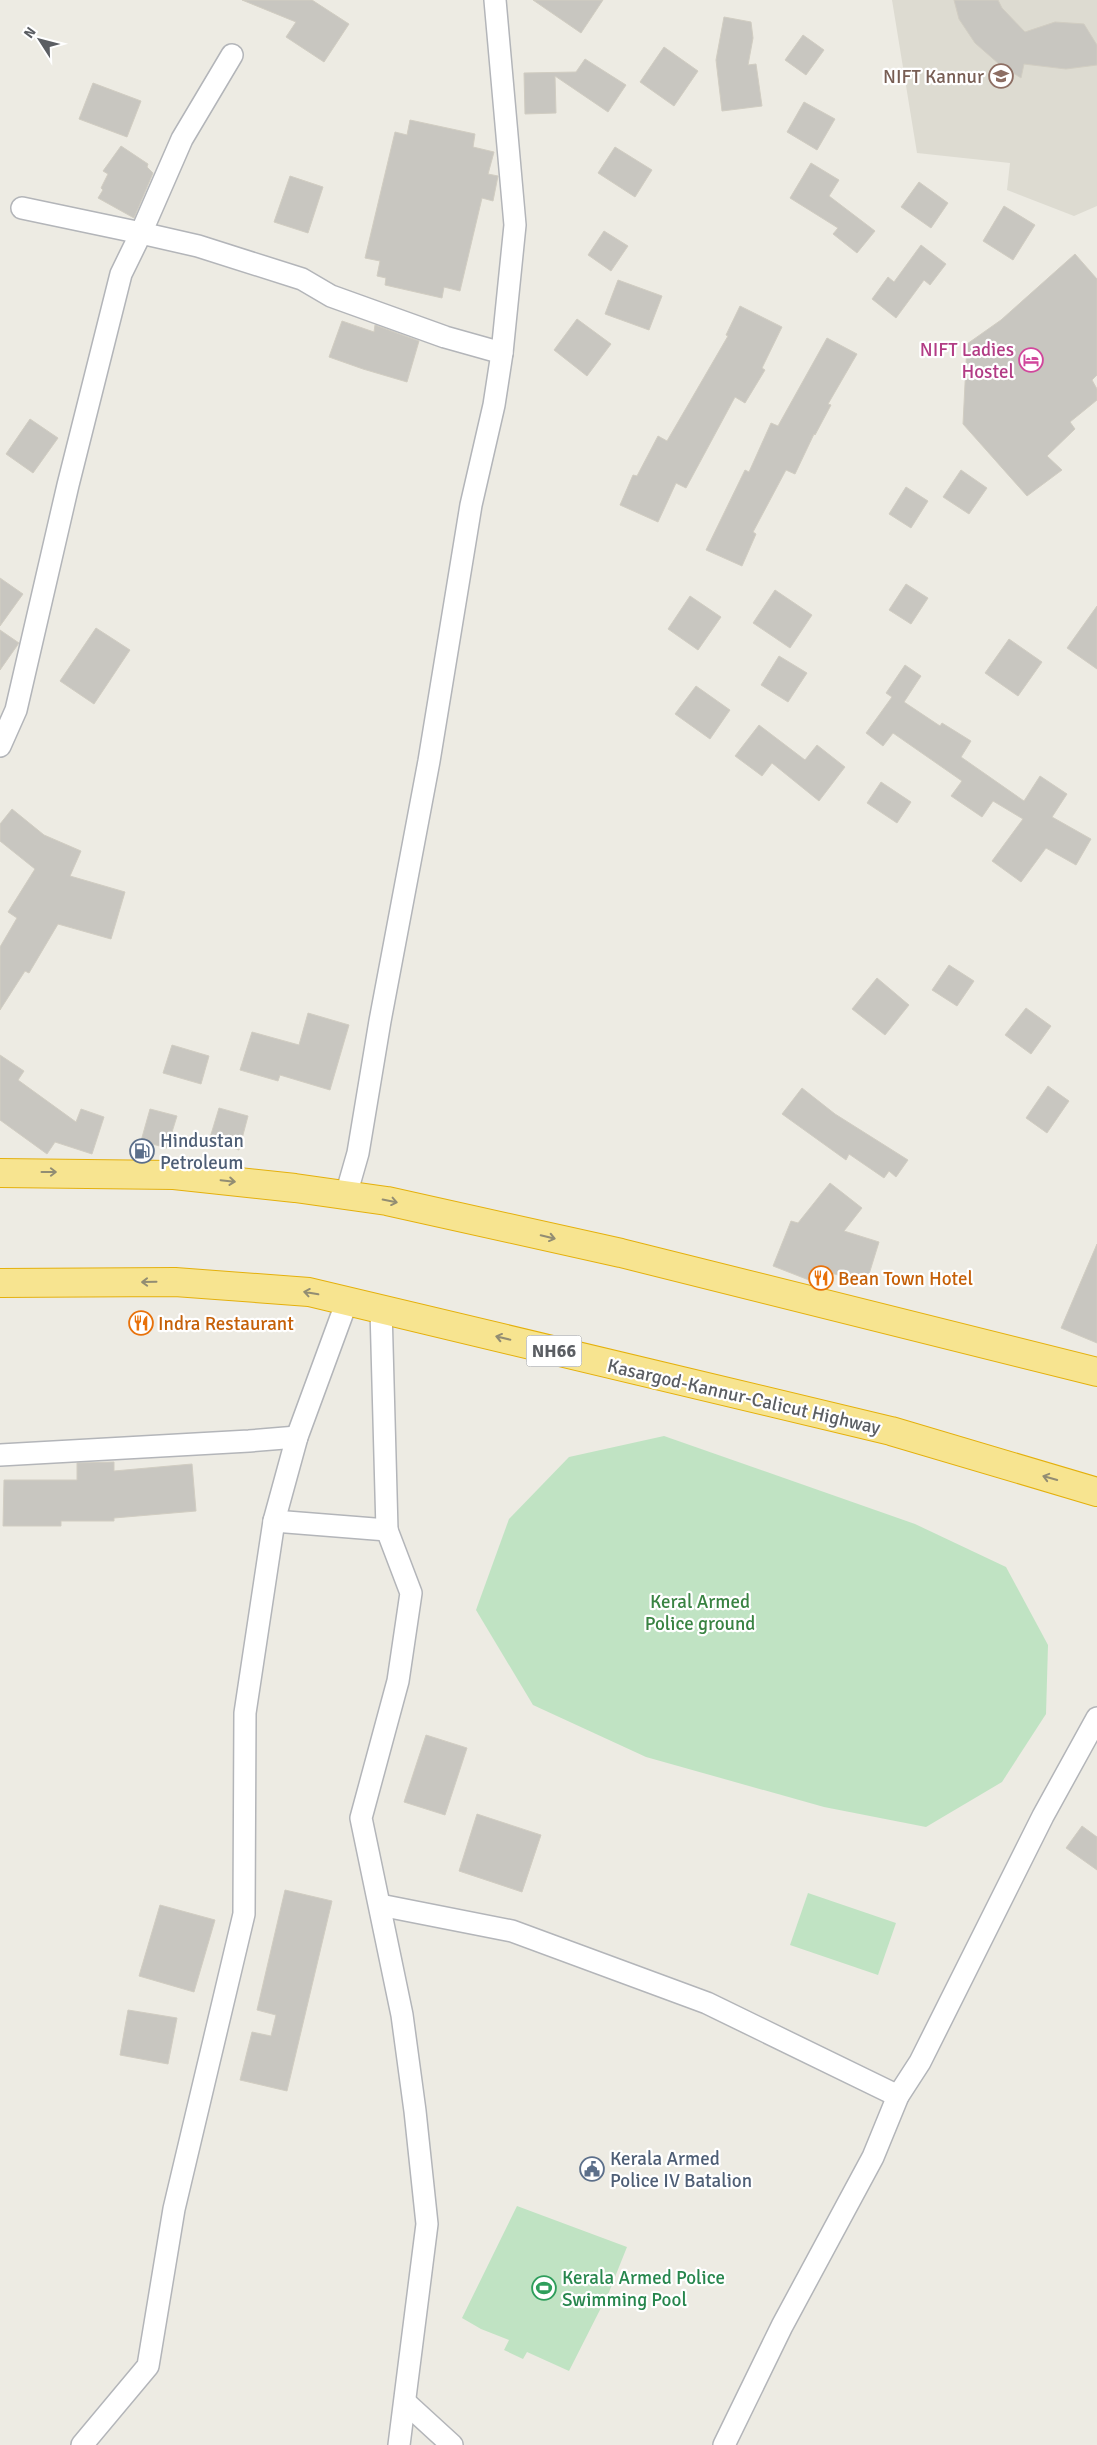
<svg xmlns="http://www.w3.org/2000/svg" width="1097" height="2445" font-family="Signika,sans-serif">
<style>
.education{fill:#dddbd1}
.green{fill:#c0e3c3}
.building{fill:#c8c6c0;stroke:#d1cdc2}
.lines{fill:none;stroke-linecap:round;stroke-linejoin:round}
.street-casing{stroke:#b3b5b9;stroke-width:24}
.highway-casing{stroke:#e4b00c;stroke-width:30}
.street{stroke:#fff;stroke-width:21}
.highway{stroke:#f7e490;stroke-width:28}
.oneway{stroke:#928d73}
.labels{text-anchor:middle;stroke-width:4.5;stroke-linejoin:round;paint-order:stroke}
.shield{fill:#fff;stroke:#8c8e92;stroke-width:1}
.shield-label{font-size:18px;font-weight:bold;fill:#5b5e63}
.education-label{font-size:19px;fill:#785e54;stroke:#fff;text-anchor:end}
.hotel-label{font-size:19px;fill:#b23c85;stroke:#fff;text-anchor:end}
.service-label{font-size:19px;fill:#4e5e75;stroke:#fff;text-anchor:start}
.food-label{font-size:19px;fill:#c56008;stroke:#fff;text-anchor:start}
.street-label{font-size:19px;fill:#5b5e63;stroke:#fff}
.park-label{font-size:19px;fill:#398342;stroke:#fff}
.leisure-label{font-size:19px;fill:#27864d;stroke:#fff;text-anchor:start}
</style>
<rect width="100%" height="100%" fill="#edebe3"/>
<polygon class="education" points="892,0 1097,0 1097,206 1074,216 1007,190 1010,163 917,153"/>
<g class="green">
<polygon points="664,1436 915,1524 1006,1567 1048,1645 1046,1714 1002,1782 926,1827 824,1807 646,1757 533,1705 476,1610 509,1519 569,1457"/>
<polygon points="808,1893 896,1923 878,1975 790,1945"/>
<polygon points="517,2206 627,2247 609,2292 569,2371 527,2352 523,2359 504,2350 509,2340 481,2329 462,2318"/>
</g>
<g class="building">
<polygon points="242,0 312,0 349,24 324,62 286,37 296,22"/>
<polygon points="533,0 603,0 581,33"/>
<polygon points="954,0 998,0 1002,8 1025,32 1055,22 1084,24 1097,45 1097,65 1066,69 1024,64 1021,78 999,64 975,43 959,19"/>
<polygon points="724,17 751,22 753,38 748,65 756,64 762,106 722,111 716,60"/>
<polygon points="803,35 824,50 806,75 785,60"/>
<polygon points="664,47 698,71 674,106 640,82"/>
<polygon points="585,59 626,85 608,112 555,76 556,113 525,114 524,73 576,72"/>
<polygon points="93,83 141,101 127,137 79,119"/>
<polygon points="804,102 835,119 817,150 787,132"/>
<polygon points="410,120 475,134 473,147 494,152 488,174 498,176 493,201 482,198 460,291 444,287 442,298 385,285 386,278 377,276 380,261 365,258 395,132 407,135"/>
<polygon points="121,146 148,164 147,167 153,173 134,218 98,198 103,190 101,188 108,174 103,171"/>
<polygon points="615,147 652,170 635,197 598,173"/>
<polygon points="811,163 839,180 829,196 875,231 857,253 833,234 838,228 790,198"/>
<polygon points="290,176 323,187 308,233 274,222"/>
<polygon points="919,182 948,203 931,228 901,207"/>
<polygon points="1004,206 1035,225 1013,260 983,241"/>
<polygon points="604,231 628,246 611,271 588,255"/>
<polygon points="921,245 946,264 930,285 924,280 896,318 872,299 888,277 894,282"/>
<polygon points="1075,254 1097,279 1097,375 1092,380 1097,389 1097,400 1070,422 1075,429 1047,456 1062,470 1027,496 963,424 967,344 1001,320"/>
<polygon points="618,280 662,296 649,330 605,314"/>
<polygon points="740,306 782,327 762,368 765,370 745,403 735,397 686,488 676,483 658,522 620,505 633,475 637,476 658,436 667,441 728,336 726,335"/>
<polygon points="577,319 611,344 587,376 554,350"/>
<polygon points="342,321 374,332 375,325 419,341 407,382 363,369 329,357"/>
<polygon points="827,338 857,354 828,404 831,405 815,435 814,434 795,474 786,470 753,532 756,534 742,566 706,550 745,470 749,472 771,423 778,426"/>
<polygon points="30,419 58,438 33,473 6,454"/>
<polygon points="961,470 987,488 969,514 943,497"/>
<polygon points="906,487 928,501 911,528 889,514"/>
<polygon points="0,578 23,594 0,626"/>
<polygon points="906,584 928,598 911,624 889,610"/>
<polygon points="775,590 812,615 790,648 753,623"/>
<polygon points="690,596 721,617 698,650 668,629"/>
<polygon points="1097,606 1097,669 1067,648"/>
<polygon points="96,628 130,650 94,704 60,681"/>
<polygon points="0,630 19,643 0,670"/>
<polygon points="1009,639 1042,662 1018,696 985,673"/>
<polygon points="779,656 807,673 788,702 761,685"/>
<polygon points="905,665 921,676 904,702 940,726 942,723 971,741 961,757 1024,801 1040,776 1067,794 1052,817 1091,839 1076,865 1046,848 1021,882 992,861 1023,819 993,801 982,817 951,796 962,781 893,733 883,746 866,733 892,697 886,693"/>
<polygon points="696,686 730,710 710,739 675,714"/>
<polygon points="759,725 805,760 817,745 845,767 819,801 772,763 762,776 735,756"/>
<polygon points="881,782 911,802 897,823 867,803"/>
<polygon points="12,809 44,835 81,851 70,876 125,892 111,939 58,924 29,973 25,971 0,1010 0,947 17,918 8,912 35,869 0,841 0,824"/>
<polygon points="949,965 974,981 957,1006 932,990"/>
<polygon points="877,978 909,1005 885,1035 852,1009"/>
<polygon points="1026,1008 1051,1026 1031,1054 1005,1035"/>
<polygon points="308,1013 349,1025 330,1090 280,1075 278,1081 240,1070 252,1032 299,1045"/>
<polygon points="172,1045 209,1056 201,1084 163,1073"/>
<polygon points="0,1055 24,1071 18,1080 76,1122 81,1109 104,1117 92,1154 55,1142 47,1154 0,1120"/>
<polygon points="1048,1086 1069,1101 1047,1133 1026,1118"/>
<polygon points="802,1088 835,1114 908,1160 896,1177 889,1171 884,1178 849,1154 846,1160 782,1114"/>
<polygon points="219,1108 248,1116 239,1150 209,1141"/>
<polygon points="150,1109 177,1116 167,1148 141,1141"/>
<polygon points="830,1183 862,1208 844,1231 879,1242 866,1284 819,1269 814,1282 773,1266 791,1221 798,1223"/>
<polygon points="1097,1244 1097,1343 1061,1328"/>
<polygon points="114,1462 114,1471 192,1464 196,1511 114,1518 114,1521 61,1521 61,1526 3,1526 4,1480 77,1480 77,1463"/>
<polygon points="426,1735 467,1748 445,1815 404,1802"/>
<polygon points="477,1814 541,1835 522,1892 459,1871"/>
<polygon points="1082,1826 1097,1837 1097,1870 1066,1848"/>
<polygon points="285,1890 332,1901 287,2091 240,2080 252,2032 271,2036 276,2015 257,2010"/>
<polygon points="160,1905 215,1920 194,1992 139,1976"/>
<polygon points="128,2010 177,2018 168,2064 120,2055"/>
</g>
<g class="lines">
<g class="street-casing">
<g id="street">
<polyline points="495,0 515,225 502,353"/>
<polyline points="232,55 182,139 141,233 198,246 302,279 331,296 445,337 502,353 494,405 471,505 429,761 380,1021 358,1153 346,1195"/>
<polyline points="0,746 16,710 68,485 121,274 141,233 22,208"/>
<polyline points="381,1309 387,1530"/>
<polyline points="0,1455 249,1441 297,1437"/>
<polyline points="274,1521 387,1530 411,1593 398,1681 361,1818 402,2015 415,2111 427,2224 399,2445"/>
<polyline points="380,1905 512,1931 707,2003 898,2096"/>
<polyline points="405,2402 452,2445"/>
<polyline points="82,2445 148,2366 174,2209 244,1914 245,1713 274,1521 297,1437 347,1301"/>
<polyline points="724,2445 782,2326 873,2157 898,2096 920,2062 1043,1816 1097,1718"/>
</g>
</g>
<g class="highway-casing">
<g id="highway">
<polyline points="0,1173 174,1175 295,1188 387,1201 621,1253 1097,1372"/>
<polyline points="0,1283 175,1282 309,1292 891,1431 1097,1492"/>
</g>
</g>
<use href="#street" class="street"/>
<use href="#highway" class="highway"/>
</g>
<defs><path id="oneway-shaft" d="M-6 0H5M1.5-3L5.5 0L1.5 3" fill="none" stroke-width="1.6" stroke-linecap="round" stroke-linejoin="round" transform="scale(1.25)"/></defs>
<g class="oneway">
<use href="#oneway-shaft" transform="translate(49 1172)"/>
<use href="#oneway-shaft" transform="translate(228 1181) rotate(6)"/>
<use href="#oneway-shaft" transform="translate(390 1201) rotate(11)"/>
<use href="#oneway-shaft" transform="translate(548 1237) rotate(13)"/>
<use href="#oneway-shaft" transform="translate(149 1282) rotate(179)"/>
<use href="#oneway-shaft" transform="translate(311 1293) rotate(-170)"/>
<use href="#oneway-shaft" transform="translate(503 1338) rotate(-167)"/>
<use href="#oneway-shaft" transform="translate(1050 1478) rotate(-164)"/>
</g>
<defs>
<g id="university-ring" transform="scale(1.25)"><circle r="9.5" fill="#fff" stroke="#8d6e63" stroke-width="1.5"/><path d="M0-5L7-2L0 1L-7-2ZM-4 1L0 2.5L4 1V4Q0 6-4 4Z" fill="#8d6e63"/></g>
<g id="hotel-ring" transform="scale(1.25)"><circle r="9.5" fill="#fff" stroke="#d1479c" stroke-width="1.5"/><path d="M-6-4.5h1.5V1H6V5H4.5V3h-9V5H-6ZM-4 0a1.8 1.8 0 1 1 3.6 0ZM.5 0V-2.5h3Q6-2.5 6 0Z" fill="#d1479c"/></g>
<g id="fuel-ring" transform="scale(1.25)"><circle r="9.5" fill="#fff" stroke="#5c6f8a" stroke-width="1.5"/><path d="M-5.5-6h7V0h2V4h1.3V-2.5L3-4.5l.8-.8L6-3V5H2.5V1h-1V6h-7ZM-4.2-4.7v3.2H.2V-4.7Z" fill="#5c6f8a"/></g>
<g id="restaurant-ring" transform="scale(1.25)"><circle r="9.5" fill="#fff" stroke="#e8710a" stroke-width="1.5"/><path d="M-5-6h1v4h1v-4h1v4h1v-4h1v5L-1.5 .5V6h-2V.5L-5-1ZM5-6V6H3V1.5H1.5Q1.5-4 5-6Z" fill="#e8710a"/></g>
<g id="civic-ring" transform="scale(1.25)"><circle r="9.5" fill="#fff" stroke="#5c6f8a" stroke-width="1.5"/><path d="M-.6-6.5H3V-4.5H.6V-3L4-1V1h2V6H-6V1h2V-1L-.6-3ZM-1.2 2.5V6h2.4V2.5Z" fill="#5c6f8a"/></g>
<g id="stadium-ring" transform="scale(1.25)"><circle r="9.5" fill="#fff" stroke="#2e9e5b" stroke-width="1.5"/><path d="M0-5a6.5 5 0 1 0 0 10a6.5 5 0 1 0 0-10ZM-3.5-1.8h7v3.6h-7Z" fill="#2e9e5b"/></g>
</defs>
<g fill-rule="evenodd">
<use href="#university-ring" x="1001" y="76"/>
<use href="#hotel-ring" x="1031" y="360"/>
<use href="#fuel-ring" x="142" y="1151"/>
<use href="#restaurant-ring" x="821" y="1278"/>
<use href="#restaurant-ring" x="141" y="1323"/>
<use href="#civic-ring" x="592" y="2169"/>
<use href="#stadium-ring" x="544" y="2288"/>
</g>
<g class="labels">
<rect class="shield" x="526.5" y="1335.5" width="55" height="31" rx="4"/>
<g class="shield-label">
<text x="554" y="1357">NH66</text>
</g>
<g class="education-label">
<text x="984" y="83">NIFT Kannur</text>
</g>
<g class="hotel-label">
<text x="1014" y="356">NIFT Ladies<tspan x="1014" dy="22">Hostel</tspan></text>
</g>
<g class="service-label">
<text x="160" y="1147">Hindustan<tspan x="160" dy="22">Petroleum</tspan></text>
<text x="610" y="2165">Kerala Armed<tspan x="610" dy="22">Police IV Batalion</tspan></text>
</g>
<g class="food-label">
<text x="838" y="1285">Bean Town Hotel</text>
<text x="158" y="1330">Indra Restaurant</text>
</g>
<g class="street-label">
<text transform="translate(744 1396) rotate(13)" y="7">Kasargod-Kannur-Calicut Highway</text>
</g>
<g class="park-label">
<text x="700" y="1608">Keral Armed<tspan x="700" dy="22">Police ground</tspan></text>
</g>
<g class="leisure-label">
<text x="562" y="2284">Kerala Armed Police<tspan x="562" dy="22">Swimming Pool</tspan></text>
</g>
</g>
<g transform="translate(40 40) rotate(306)" stroke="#ffffff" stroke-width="4" paint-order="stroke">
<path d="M0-4L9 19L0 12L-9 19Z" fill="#5b5e63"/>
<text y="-8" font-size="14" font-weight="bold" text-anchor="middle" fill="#5b5e63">N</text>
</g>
</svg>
